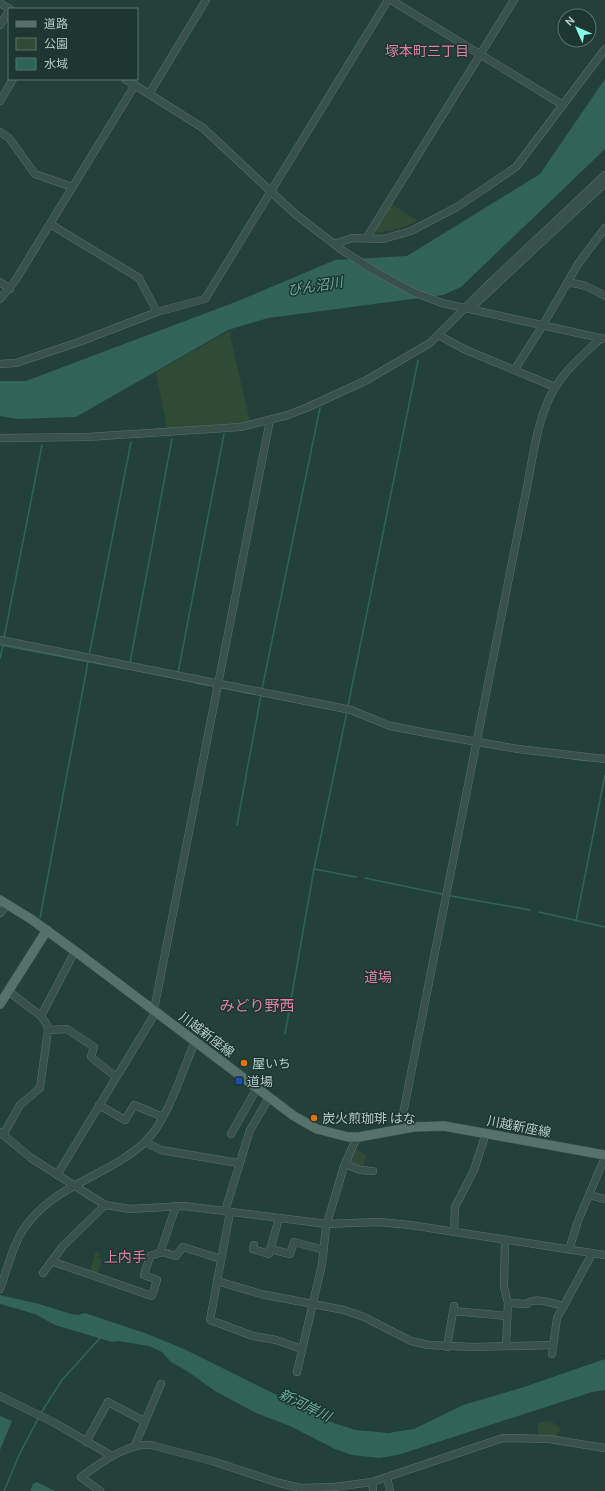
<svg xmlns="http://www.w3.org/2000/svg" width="605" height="1491" font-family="Ubuntu,'Noto Sans JP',sans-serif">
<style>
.green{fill:#304b35}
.water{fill:#316358}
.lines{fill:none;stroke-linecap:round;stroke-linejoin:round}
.stream{stroke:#316358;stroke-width:1.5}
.minor-casing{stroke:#59716c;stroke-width:8}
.major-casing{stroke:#445d57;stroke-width:10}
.minor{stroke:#38514b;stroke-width:7}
.major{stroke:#56716b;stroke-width:9}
.food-dot{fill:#e8710a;stroke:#1d3630;stroke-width:1.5}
.transit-dot{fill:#1a4fb4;stroke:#1d3630;stroke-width:1.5}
.labels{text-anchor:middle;stroke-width:3;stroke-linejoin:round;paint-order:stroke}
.street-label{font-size:13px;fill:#b4cbc7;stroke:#1d3630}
.poi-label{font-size:13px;fill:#b4cbc7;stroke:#1d3630;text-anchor:start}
.neighbourhood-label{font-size:14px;fill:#e27fa3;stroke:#1d3630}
.water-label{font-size:14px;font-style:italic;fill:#6bac9e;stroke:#1d3630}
.quarter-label{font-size:15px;fill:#e27fa3;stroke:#1d3630}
</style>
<rect width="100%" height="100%" fill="#23413a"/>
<g class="green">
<polygon points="392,204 418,221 395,230 374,233"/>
<polygon points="229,331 250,422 167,429 156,372"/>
<polygon points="354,1149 367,1155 363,1167 349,1161"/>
<polygon points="96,1251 100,1254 98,1258 102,1260 97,1275 91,1273 92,1271 90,1270"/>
<polygon points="551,1421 561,1430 557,1433 556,1438 538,1436 538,1423"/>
</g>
<g class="water">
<polygon points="605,79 605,149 461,287 443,295 268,318 228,330 76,417 17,419 0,416 0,381 26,381 238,301 335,260 407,256 540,174"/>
<polygon points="0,1295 39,1304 71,1314 78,1315 85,1313 145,1333 184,1349 333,1423 356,1430 388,1433 414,1429 463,1405 521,1388 605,1359 605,1390 592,1392 558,1403 398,1455 379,1458 352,1455 335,1449 290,1426 256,1413 215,1391 187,1371 171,1362 162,1352 149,1346 118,1341 112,1342 55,1325 35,1314 0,1304"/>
<polygon points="0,1416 12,1421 0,1450"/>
<polygon points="37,1482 55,1491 30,1491 33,1484"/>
</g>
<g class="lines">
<g class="stream">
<polyline points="4,638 42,445"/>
<polyline points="0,645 122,668"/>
<polyline points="89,656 131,442"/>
<polyline points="0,658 3,645"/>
<polyline points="130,663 172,439"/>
<polyline points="178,673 224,434"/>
<polyline points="196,683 214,686"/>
<polyline points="220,687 310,705"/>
<polyline points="262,689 320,408"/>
<polyline points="348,706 418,360"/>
<polyline points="388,722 398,724"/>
<polyline points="572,759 590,761"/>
<polyline points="237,825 261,695"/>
<polyline points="314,869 356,877"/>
<polyline points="365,878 442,894"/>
<polyline points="451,896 530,910"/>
<polyline points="539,912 605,927"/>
<polyline points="40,918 88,662"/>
<polyline points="576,921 605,775"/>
<polyline points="285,1034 314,869 347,712"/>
<polyline points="41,1413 62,1380 100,1338"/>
<polyline points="4,1491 20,1453 38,1419"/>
</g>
<g class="minor-casing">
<g id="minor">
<polyline points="391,0 563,105"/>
<polyline points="0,3 10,9"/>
<polyline points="0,25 9,11"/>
<polyline points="125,79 203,128 295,214 342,250 373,270 413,292 442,303 605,339"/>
<polyline points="149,94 206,0"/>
<polyline points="0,101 13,79"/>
<polyline points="0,132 9,138 35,174 72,187"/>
<polyline points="50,224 139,278 157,312"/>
<polyline points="367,237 514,0"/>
<polyline points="334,244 352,238 383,239 411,231 457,207 516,167 605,49"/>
<polyline points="0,282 10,289"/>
<path d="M 568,283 C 582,283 593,289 605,296"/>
<polyline points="0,299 15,281 135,85"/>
<polyline points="474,305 605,183"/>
<polyline points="438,335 466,350 555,387"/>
<polyline points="0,364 16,363 79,342 157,312 205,299 388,0"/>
<polyline points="515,369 543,325 578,264 605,228"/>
<polyline points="0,438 87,437 241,427 288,415 306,408 365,381 430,343 486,287 605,175"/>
<polyline points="0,640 351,710 390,726 432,734 518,749 605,759"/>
<polyline points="0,913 8,904"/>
<polyline points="154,1010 270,420"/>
<polyline points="41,1016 75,951"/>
<polyline points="48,1030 67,1029 94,1047 91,1057 116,1077"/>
<polyline points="99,1105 125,1120 134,1105 163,1117"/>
<path d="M 400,1129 L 525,497 C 532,464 537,415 555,388 C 566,369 585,353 601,338"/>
<polyline points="0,1132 31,1158 105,1205 130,1209 184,1206 327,1224 378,1222 410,1225 605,1255"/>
<polyline points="231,1134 257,1088"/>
<polyline points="3,1135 20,1105 40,1088 48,1030 47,1025 41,1016 8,991"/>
<polyline points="145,1142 161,1150 238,1163"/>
<polyline points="345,1164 360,1170 373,1171"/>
<polyline points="57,1175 156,1012"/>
<polyline points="589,1195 605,1199"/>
<polyline points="225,1211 250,1130 269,1098"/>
<polyline points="230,1212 210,1320 253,1336 276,1340 302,1349"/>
<polyline points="454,1232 455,1207 474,1170 486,1133"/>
<polyline points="505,1240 504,1287 508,1303 506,1346"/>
<polyline points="254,1245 253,1249 269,1254 279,1218"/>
<polyline points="270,1249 290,1254 294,1242 324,1250"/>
<polyline points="569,1250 578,1221 605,1157"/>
<polyline points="160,1253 176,1206"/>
<polyline points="51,1261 152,1296 157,1280 144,1275 150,1256 162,1252 176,1256 183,1247 221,1259"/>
<polyline points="43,1273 63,1246 105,1205"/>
<polyline points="217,1281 261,1294 344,1310 364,1317 411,1341 428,1345 474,1347 553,1345"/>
<path d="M 0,1289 C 7,1270 12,1247 23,1230 C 50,1186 109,1176 145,1142 C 168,1120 182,1071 195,1042"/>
<path d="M 508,1303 L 527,1304 C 535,1296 554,1304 564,1306"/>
<polyline points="453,1311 507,1316"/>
<polyline points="447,1347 454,1306"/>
<polyline points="552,1354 557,1318 592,1254"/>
<polyline points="297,1372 322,1264 326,1227 344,1166 357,1137"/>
<polyline points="0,1396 53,1422 112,1456"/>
<polyline points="86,1442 108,1402 144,1421"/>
<polyline points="135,1445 161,1384"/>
<polyline points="387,1477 390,1491"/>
<polyline points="372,1482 373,1491"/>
<path d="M 100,1491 L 81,1477 C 98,1464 130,1442 151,1445 L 212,1461 L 279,1483 L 301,1488 L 334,1487 L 372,1482 L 503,1438 L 549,1439 L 605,1448"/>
</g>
</g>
<g class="major-casing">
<g id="major">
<polyline points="0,900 31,919 75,951 294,1116 317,1129 348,1137 359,1137 413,1127 444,1126 605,1155"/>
<polyline points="0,1004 47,930"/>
</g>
</g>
<use href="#minor" class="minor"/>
<use href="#major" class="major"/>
</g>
<g class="food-dot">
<circle cx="244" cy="1063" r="4"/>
<circle cx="314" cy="1118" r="4"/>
</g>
<rect class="transit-dot" x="235" y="1077" width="8" height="8" rx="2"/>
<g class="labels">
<g class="street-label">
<text transform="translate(207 1034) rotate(37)" y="5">川越新座線</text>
<text transform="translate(519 1126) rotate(11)" y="5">川越新座線</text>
</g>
<g class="poi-label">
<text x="252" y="1068">屋いち</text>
<text x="247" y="1086">道場</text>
<text x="322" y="1123">炭火煎珈琲 はな</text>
</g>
<g class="neighbourhood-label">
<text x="427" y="56">塚本町三丁目</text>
<text x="378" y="982">道場</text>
<text x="125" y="1262">上内手</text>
</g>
<g class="water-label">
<text transform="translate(315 286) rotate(-9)" y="5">びん沼川</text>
<text transform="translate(305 1405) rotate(26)" y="5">新河岸川</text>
</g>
<g class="quarter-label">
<text x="257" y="1011">みどり野西</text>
</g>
</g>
<rect x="8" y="8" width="130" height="72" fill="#1d3630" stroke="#59726c"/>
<rect x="16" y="21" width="20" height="6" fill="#56716b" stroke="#59726c"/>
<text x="44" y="28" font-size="12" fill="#b4cbc7">道路</text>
<rect x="16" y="38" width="20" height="12" fill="#304b35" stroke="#59726c"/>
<text x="44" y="48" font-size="12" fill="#b4cbc7">公園</text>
<rect x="16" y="58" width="20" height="12" fill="#316358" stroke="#59726c"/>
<text x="44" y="68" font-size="12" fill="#b4cbc7">水域</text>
<g transform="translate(577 28) rotate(315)"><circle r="19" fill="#1d3630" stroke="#59726c"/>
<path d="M0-3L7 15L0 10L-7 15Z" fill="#87fee8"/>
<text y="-6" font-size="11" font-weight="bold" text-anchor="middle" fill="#b4cbc7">N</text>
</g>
</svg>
